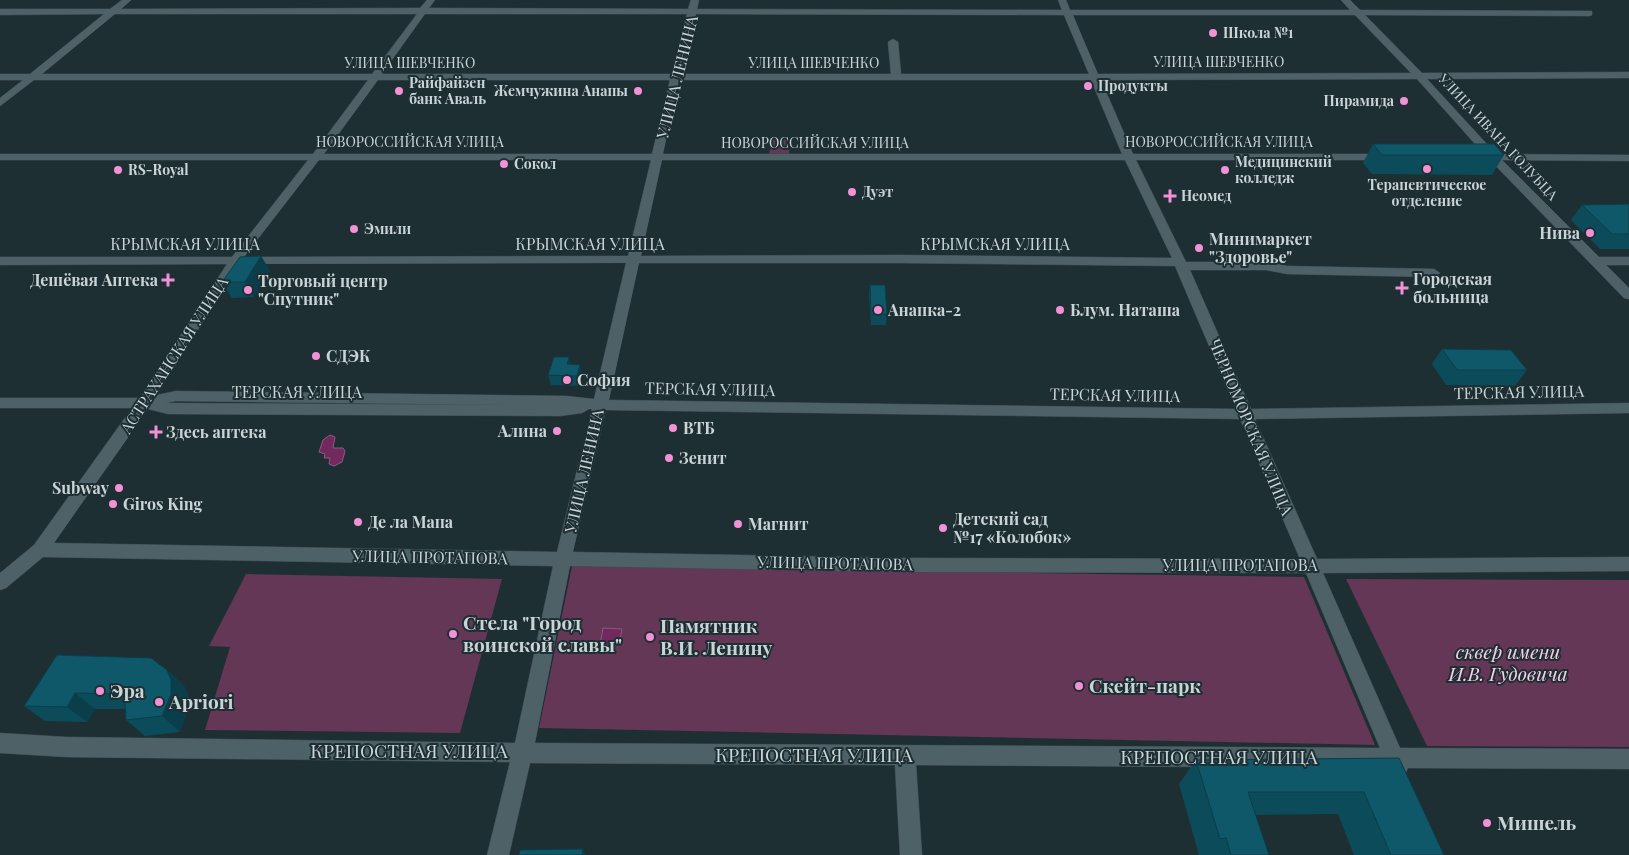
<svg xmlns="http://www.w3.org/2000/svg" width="1629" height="855" font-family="'Playfair Display',serif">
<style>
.green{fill:#633755}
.water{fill:#71295e;stroke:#8b5c82}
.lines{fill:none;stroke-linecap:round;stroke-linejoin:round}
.minor-casing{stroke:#3d4c50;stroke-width:1}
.minor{fill:#4e6167;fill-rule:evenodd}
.wall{fill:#0c4c5a}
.shaded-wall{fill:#0a3e4a}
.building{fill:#0e5869;stroke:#0a3e4a}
.poi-dot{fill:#f391d5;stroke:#1e2f34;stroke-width:2}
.labels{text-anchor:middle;stroke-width:4;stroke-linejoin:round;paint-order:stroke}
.far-poi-label{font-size:14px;font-weight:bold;fill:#c9d4d7;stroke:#1e2f34;text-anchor:start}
.far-street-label{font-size:14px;fill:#c9d4d7;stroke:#1e2f34}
.street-label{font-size:16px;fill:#c9d4d7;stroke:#1e2f34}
.poi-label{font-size:16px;font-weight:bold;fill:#c9d4d7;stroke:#1e2f34;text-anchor:start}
.near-poi-label{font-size:19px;font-weight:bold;fill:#c9d4d7;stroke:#1e2f34;text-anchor:start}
.near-park-label{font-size:19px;font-style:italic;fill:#f9ceea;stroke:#1e2f34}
.near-street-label{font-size:19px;fill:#c9d4d7;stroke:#1e2f34}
</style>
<rect width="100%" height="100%" fill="#1e2f34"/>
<g class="green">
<polygon points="790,136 789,155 769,155 772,138"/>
<polygon points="572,566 1304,577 1375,745 539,728"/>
<polygon points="246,574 502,579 460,733 205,730 230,647 209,646"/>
<polygon points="1346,579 1629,580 1629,747 1427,746"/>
</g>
<g class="water">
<polygon points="330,435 335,437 333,448 343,448 345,451 342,462 334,466 329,464 330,458 324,458 325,454 319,452 323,440"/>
<polygon points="603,628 622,629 619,645 600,645"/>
</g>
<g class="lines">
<g class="minor-casing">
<path id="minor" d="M 122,0 L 131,0 L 121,9 L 420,8 L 427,0 L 435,0 L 429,8 L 688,9 L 691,0 L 699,0 L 697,9 L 1062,10 L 1058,0 L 1066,0 L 1070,10 L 1350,10 L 1341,0 L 1350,0 L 1360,10 L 1592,11 L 1592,15 L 1589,16 L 1365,15 L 1422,73 L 1629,72 L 1629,78 L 1427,79 L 1496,154 L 1629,155 L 1629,161 L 1502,160 L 1599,257 L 1629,257 L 1629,265 L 1606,265 L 1629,288 L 1629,299 L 1624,298 L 1490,160 L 1480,159 L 1479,157 L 1480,155 L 1484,154 L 1417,79 L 1101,80 L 1133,154 L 1386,154 L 1391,157 L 1386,160 L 1136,160 L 1186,262 L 1266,262 L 1287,266 L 1434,269 L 1440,273 L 1434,277 L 1287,274 L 1266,270 L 1190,270 L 1251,409 L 1629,403 L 1629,413 L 1255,419 L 1317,559 L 1629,557 L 1629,571 L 1323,573 L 1400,748 L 1629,749 L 1629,769 L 1408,768 L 1405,774 L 1398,777 L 1391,774 L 1388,768 L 916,765 L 922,855 L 900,855 L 895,765 L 530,763 L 509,855 L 487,855 L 510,762 L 66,757 L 0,753 L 0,733 L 66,737 L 515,743 L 553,566 L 43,557 L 6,588 L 0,590 L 0,573 L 34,545 L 132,408 L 0,408 L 0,398 L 140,398 L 227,264 L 0,265 L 0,257 L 232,257 L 308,160 L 0,160 L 0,154 L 313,154 L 368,80 L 34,80 L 0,106 L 0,98 L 23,80 L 0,80 L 0,74 L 30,74 L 104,14 L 0,15 L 0,9 L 110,9 ZM 115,14 L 417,14 L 372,74 L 42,74 ZM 425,14 L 687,14 L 671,74 L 382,74 ZM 696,14 L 1064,15 L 1089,74 L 901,74 L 898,42 L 893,39 L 888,42 L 891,74 L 681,74 ZM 1073,15 L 1355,15 L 1411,73 L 1098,74 ZM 378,80 L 670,80 L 652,154 L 324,154 ZM 679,80 L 1091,80 L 1122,154 L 663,154 ZM 319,160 L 651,160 L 628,256 L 244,257 ZM 662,160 L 1125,160 L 1172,258 L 901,255 L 641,256 ZM 626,263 L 594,399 L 566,396 L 176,391 L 157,395 L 239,264 ZM 639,263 L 901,263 L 1175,266 L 1236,409 L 609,400 ZM 176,401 L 508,405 L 166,403 ZM 148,409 L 168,414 L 560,416 L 582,413 L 589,409 L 592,409 L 557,552 L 54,543 ZM 606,410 L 1240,419 L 1300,559 L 908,558 L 573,552 ZM 570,566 L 908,572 L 1306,573 L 1380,748 L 535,743 Z"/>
</g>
<use href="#minor" class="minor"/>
</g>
<g class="wall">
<polygon points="1373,144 1504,155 1492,175 1372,174 1363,163"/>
<polygon points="1629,204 1629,249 1600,249 1571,220 1582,205"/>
<polygon points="261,256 270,271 254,297 232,298 222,282"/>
<polygon points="870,285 887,314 886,325 871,325 869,295"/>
<polygon points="1442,349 1527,370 1515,386 1446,385 1432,364"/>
<polygon points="571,364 583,375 580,386 551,385 548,375"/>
<polygon points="167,670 184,686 188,696 188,709 180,732 145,736 126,720 125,709 95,709 87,722 45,721 24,706"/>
<polygon points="1399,758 1444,855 1354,855 1338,814 1256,815 1269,855 1199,855 1179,784 1196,760"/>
</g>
<g class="shaded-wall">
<polygon points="261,256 270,271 254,297 245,282"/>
<polygon points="569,357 572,367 567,364"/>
<polygon points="580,365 583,375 580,386 577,376"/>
<polygon points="167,670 184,686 188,696 188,709 180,732 162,716"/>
<polygon points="75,693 95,709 87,722 67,707"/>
<polygon points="583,849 586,855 582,855"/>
</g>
<g class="building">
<polygon points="1373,144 1494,144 1504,155 1382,155"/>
<polygon points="1629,204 1629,234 1612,234 1582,205"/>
<polygon points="261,256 245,282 222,282 240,257"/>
<polygon points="870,285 885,285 887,314 871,314"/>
<polygon points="1442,349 1511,350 1527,370 1457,370"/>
<polygon points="554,357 569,357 567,364 580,365 577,376 548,375"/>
<polygon points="57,655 151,658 167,670 171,680 171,694 162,716 126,720 125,701 114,694 75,693 67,707 24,706"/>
<polygon points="1399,758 1444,855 1391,855 1364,792 1248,792 1269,855 1231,855 1226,838 1220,839 1196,760"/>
<polygon points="583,849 582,855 519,855 520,850"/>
</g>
<g class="poi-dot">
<circle cx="1213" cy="33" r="5"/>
<circle cx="1088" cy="86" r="5"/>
<circle cx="399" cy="91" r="5"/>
<circle cx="638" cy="91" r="5"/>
<circle cx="1404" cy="101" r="5"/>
<circle cx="504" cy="164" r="5"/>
<circle cx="1427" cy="169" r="5"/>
<circle cx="118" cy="170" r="5"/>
<circle cx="1225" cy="170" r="5"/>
<circle cx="852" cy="192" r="5"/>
<path d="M1167.5 188.5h5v5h5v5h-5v5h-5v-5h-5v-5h5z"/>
<circle cx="354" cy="229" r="5"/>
<circle cx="1590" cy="233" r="5"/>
<circle cx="1199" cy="248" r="5"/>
<path d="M165.5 272.5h5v5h5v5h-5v5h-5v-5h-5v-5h5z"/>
<path d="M1399.5 280.5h5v5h5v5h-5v5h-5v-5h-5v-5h5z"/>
<circle cx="248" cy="290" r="5"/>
<circle cx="878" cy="310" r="5"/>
<circle cx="1060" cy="310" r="5"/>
<circle cx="316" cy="356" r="5"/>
<circle cx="567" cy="380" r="5"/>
<circle cx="673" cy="428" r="5"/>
<circle cx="557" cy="431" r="5"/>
<path d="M153.5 424.5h5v5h5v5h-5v5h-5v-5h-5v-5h5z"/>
<circle cx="669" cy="458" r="5"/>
<circle cx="119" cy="488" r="5"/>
<circle cx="113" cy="504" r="5"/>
<circle cx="358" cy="522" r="5"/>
<circle cx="738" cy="524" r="5"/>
<circle cx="943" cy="528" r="5"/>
<circle cx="453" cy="634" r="5"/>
<circle cx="650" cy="637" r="5"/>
<circle cx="1079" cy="686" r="5"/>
<circle cx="100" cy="691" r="5"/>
<circle cx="159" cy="702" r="5"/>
<circle cx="1487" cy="823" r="5"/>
</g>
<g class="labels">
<g class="far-poi-label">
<text x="1223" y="38">Школа №1</text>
<text x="409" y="88">Райфайзен<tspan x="409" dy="16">банк Аваль</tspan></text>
<text x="1098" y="91">Продукты</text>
<text x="628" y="96" text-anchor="end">Жемчужина Анапы</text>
<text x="1394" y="106" text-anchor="end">Пирамида</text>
<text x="1235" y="167">Медицинский<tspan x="1235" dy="16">колледж</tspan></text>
<text x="514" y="169">Сокол</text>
<text x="128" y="175">RS-Royal</text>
<text x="1427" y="190" text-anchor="middle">Терапевтическое<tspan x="1427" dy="16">отделение</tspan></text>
<text x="862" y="197">Дуэт</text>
<text x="1181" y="201">Неомед</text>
<text x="364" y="234">Эмили</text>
</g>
<g class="far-street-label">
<text x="1219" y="67">УЛИЦА ШЕВЧЕНКО</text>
<text x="410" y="68">УЛИЦА ШЕВЧЕНКО</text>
<text x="814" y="68">УЛИЦА ШЕВЧЕНКО</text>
<text transform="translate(1498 137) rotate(47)" y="5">УЛИЦА ИВАНА ГОЛУБЦА</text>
<text x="410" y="147">НОВОРОССИЙСКАЯ УЛИЦА</text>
<text x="1219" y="147">НОВОРОССИЙСКАЯ УЛИЦА</text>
<text x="815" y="148">НОВОРОССИЙСКАЯ УЛИЦА</text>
</g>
<g class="street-label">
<text transform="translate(677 77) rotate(-76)" y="6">УЛИЦА ЛЕНИНА</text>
<text x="185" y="250">КРЫМСКАЯ УЛИЦА</text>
<text x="590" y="250">КРЫМСКАЯ УЛИЦА</text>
<text x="995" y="250">КРЫМСКАЯ УЛИЦА</text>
<text transform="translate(174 355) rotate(-57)" y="6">АСТРАХАНСКАЯ УЛИЦА</text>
<text transform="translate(710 389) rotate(1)" y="6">ТЕРСКАЯ УЛИЦА</text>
<text x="297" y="398">ТЕРСКАЯ УЛИЦА</text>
<text transform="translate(1519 392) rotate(-1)" y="6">ТЕРСКАЯ УЛИЦА</text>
<text transform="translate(1115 395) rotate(1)" y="6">ТЕРСКАЯ УЛИЦА</text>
<text transform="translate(1251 427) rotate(67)" y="6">ЧЕРНОМОРСКАЯ УЛИЦА</text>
<text transform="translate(584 471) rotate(-77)" y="6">УЛИЦА ЛЕНИНА</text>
<text transform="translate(430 557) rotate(1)" y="6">УЛИЦА ПРОТАПОВА</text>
<text transform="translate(835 563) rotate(1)" y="6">УЛИЦА ПРОТАПОВА</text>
<text x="1240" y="571">УЛИЦА ПРОТАПОВА</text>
</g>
<g class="poi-label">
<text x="1580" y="239" text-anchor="end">Нива</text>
<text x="1209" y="245">Минимаркет<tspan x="1209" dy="18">"Здоровье"</tspan></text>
<text x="1413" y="285">Городская<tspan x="1413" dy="18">больница</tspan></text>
<text x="158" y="286" text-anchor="end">Дешёвая Аптека</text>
<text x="258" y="287">Торговый центр<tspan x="258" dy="18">"Спутник"</tspan></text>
<text x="888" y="316">Анапка-2</text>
<text x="1070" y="316">Блум. Наташа</text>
<text x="326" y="362">СДЭК</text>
<text x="577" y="386">София</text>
<text x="683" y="434">ВТБ</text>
<text x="547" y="437" text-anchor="end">Алина</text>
<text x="166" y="438">Здесь аптека</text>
<text x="679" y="464">Зенит</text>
<text x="109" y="494" text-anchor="end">Subway</text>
<text x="123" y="510">Giros King</text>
<text x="953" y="525">Детский сад<tspan x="953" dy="18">№17 «Колобок»</tspan></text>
<text x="368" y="528">Де ла Мапа</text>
<text x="748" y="530">Магнит</text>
</g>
<g class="near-poi-label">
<text x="463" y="630">Стела "Город<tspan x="463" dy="22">воинской славы"</tspan></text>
<text x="660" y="633">Памятник<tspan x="660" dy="22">В.И. Ленину</tspan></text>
<text x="1089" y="693">Скейт-парк</text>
<text x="110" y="698">Эра</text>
<text x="169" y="709">Apriori</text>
<text x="1497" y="830">Мишель</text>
</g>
<g class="near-park-label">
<text x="1508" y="659">сквер имени<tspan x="1508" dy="22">И.В. Гудовича</tspan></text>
</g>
<g class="near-street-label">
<text x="409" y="758">КРЕПОСТНАЯ УЛИЦА</text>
<text x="814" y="762">КРЕПОСТНАЯ УЛИЦА</text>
<text x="1219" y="764">КРЕПОСТНАЯ УЛИЦА</text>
</g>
</g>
</svg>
